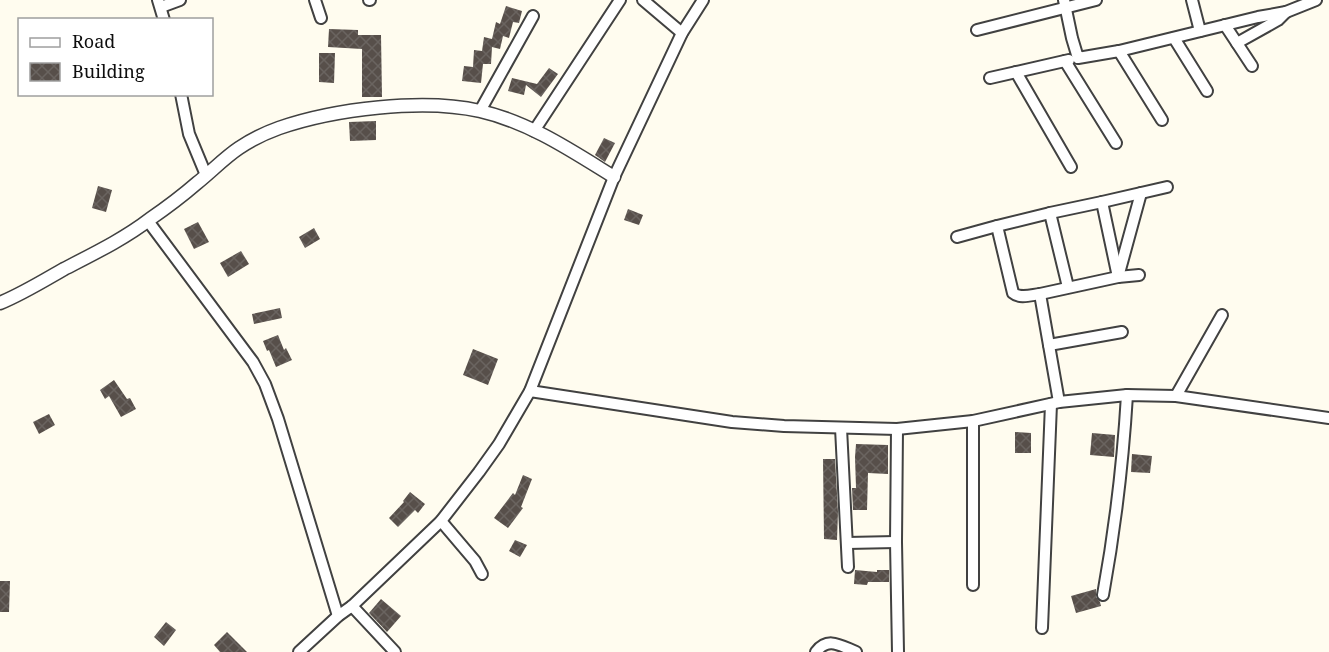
<svg xmlns="http://www.w3.org/2000/svg" width="1329" height="652" font-family="'Noto Serif',serif">
<style>
.building{fill:url(#building-cross-hatch)}
.lines{fill:none;stroke-linecap:round;stroke-linejoin:round}
.minor-casing{stroke:#414141;stroke-width:14}
.tertiary-casing{stroke:#414141;stroke-width:15}
.minor{stroke:#fff;stroke-width:10}
.tertiary{stroke:#fff;stroke-width:12}
</style>
<defs>
<pattern id="building-cross-hatch" width="8" height="8" patternUnits="userSpaceOnUse" patternTransform="scale(1.5)"><rect width="8" height="8" fill="#574f4a"/><path d="M0 0l8 8M0 8l8-8" fill="none" stroke="#6a6460"/></pattern>
</defs>
<rect width="100%" height="100%" fill="#fffcef"/>
<g class="building">
<polygon points="506,6 522,11 519,23 513,22 509,38 503,36 500,49 492,47 491,64 483,64 481,83 462,81 464,66 473,67 474,50 482,51 484,37 492,39 496,22 500,24"/>
<polygon points="329,29 358,30 358,35 381,35 382,97 362,97 362,49 328,47"/>
<polygon points="319,53 335,53 334,83 319,82"/>
<polygon points="549,68 558,74 541,97 526,85 524,95 508,91 512,78 537,84"/>
<polygon points="376,121 376,140 350,141 349,122"/>
<polygon points="604,138 615,143 605,162 595,155"/>
<polygon points="98,186 112,190 106,212 92,208"/>
<polygon points="628,209 643,215 639,225 624,220"/>
<polygon points="198,222 209,242 194,249 184,229"/>
<polygon points="314,228 320,239 305,248 299,237"/>
<polygon points="241,251 249,264 228,277 220,263"/>
<polygon points="280,308 282,318 254,324 252,314"/>
<polygon points="278,335 284,350 286,348 292,360 276,367 269,350 267,351 263,341"/>
<polygon points="473,349 498,359 488,385 463,375"/>
<polygon points="114,380 127,399 130,398 136,409 121,417 109,396 105,399 100,390"/>
<polygon points="49,414 55,425 39,434 33,422"/>
<polygon points="1015,432 1031,433 1031,453 1015,453"/>
<polygon points="1092,433 1115,435 1114,457 1090,455"/>
<polygon points="856,444 888,445 888,474 868,473 867,510 853,510 852,488 856,488 855,457"/>
<polygon points="1132,454 1152,456 1150,473 1131,472"/>
<polygon points="823,459 835,459 838,512 837,540 824,539"/>
<polygon points="523,475 532,479 521,507 523,508 508,528 494,518 513,493 515,495"/>
<polygon points="410,492 425,504 418,513 415,510 398,527 389,518 404,502 403,501"/>
<polygon points="515,540 527,545 520,557 509,551"/>
<polygon points="855,570 877,572 877,570 889,570 889,582 868,582 867,585 854,584"/>
<polygon points="0,581 10,581 9,612 0,612"/>
<polygon points="1096,589 1096,597 1100,602 1101,606 1076,613 1071,596"/>
<polygon points="381,599 401,616 387,632 369,613"/>
<polygon points="166,622 176,630 164,646 154,637"/>
<polygon points="227,632 247,652 220,652 214,645"/>
</g>
<g class="lines">
<g class="minor-casing">
<g id="minor">
<polyline points="158,0 164,20"/>
<polyline points="315,0 321,18"/>
<polyline points="369,0 370,0"/>
<polyline points="643,0 682,33"/>
<polyline points="1064,0 1072,38 1078,58 1119,51 1258,17 1286,12 1316,0"/>
<polyline points="1192,0 1200,31"/>
<polyline points="161,7 180,0"/>
<polyline points="1225,25 1252,66"/>
<polyline points="977,30 1096,0"/>
<polyline points="1174,38 1207,91"/>
<polyline points="1237,43 1278,20 1286,12"/>
<polyline points="1119,51 1162,120"/>
<polyline points="1065,61 1116,143"/>
<polyline points="1016,72 1071,167"/>
<polyline points="990,78 1069,60"/>
<polyline points="181,94 189,134 206,175"/>
<polyline points="480,111 533,16"/>
<polyline points="534,131 620,0"/>
<polyline points="1102,202 1118,277 1139,275"/>
<polyline points="1050,213 1102,202 1167,187"/>
<polyline points="148,221 253,362 265,384 278,419 338,616"/>
<polyline points="957,237 997,226"/>
<path d="M 1040,294 C 1031,295 1020,299 1013,293 L 997,226 L 1050,213 L 1068,287"/>
<polyline points="1049,345 1122,332"/>
<polyline points="530,391 732,422 784,426 897,429 973,421 1059,402 1127,395 1176,396 1329,418"/>
<polyline points="1176,396 1222,315"/>
<polyline points="1059,402 1040,294 1118,277 1141,193"/>
<polyline points="841,428 848,567"/>
<polyline points="897,429 896,542 898,652"/>
<polyline points="441,521 475,561 482,574"/>
<polyline points="847,543 896,542"/>
<polyline points="973,585 973,421"/>
<path d="M 1103,595 C 1115,529 1123,462 1127,395"/>
<polyline points="352,606 395,652"/>
<polyline points="1042,628 1051,404"/>
<polyline points="299,652 338,616 352,606 441,521 479,472 499,444 530,391 614,177 682,33 703,0"/>
<path d="M 816,652 C 828,636 841,646 856,652"/>
</g>
</g>
<g class="tertiary-casing">
<path id="tertiary" d="M 0,303 C 22,294 43,281 64,269 C 93,254 124,239 150,219 C 166,208 182,196 197,183 C 211,172 224,158 239,148 C 251,140 265,133 279,128 C 334,109 423,98 480,111 C 529,122 572,151 614,177"/>
</g>
<use href="#minor" class="minor"/>
<use href="#tertiary" class="tertiary"/>
</g>
<rect x="18" y="18" width="195" height="78" fill="#ffffff" stroke="#9f9f9f" stroke-width="1.5"/>
<rect x="30" y="38" width="30" height="9" fill="#ffffff" stroke="#9f9f9f" stroke-width="1.5"/>
<text x="72" y="48" font-size="18" fill="#0e0e0e">Road</text>
<rect x="30" y="63" width="30" height="18" fill="url(#building-cross-hatch)" stroke="#9f9f9f" stroke-width="1.5"/>
<text x="72" y="78" font-size="18" fill="#0e0e0e">Building</text>
</svg>
